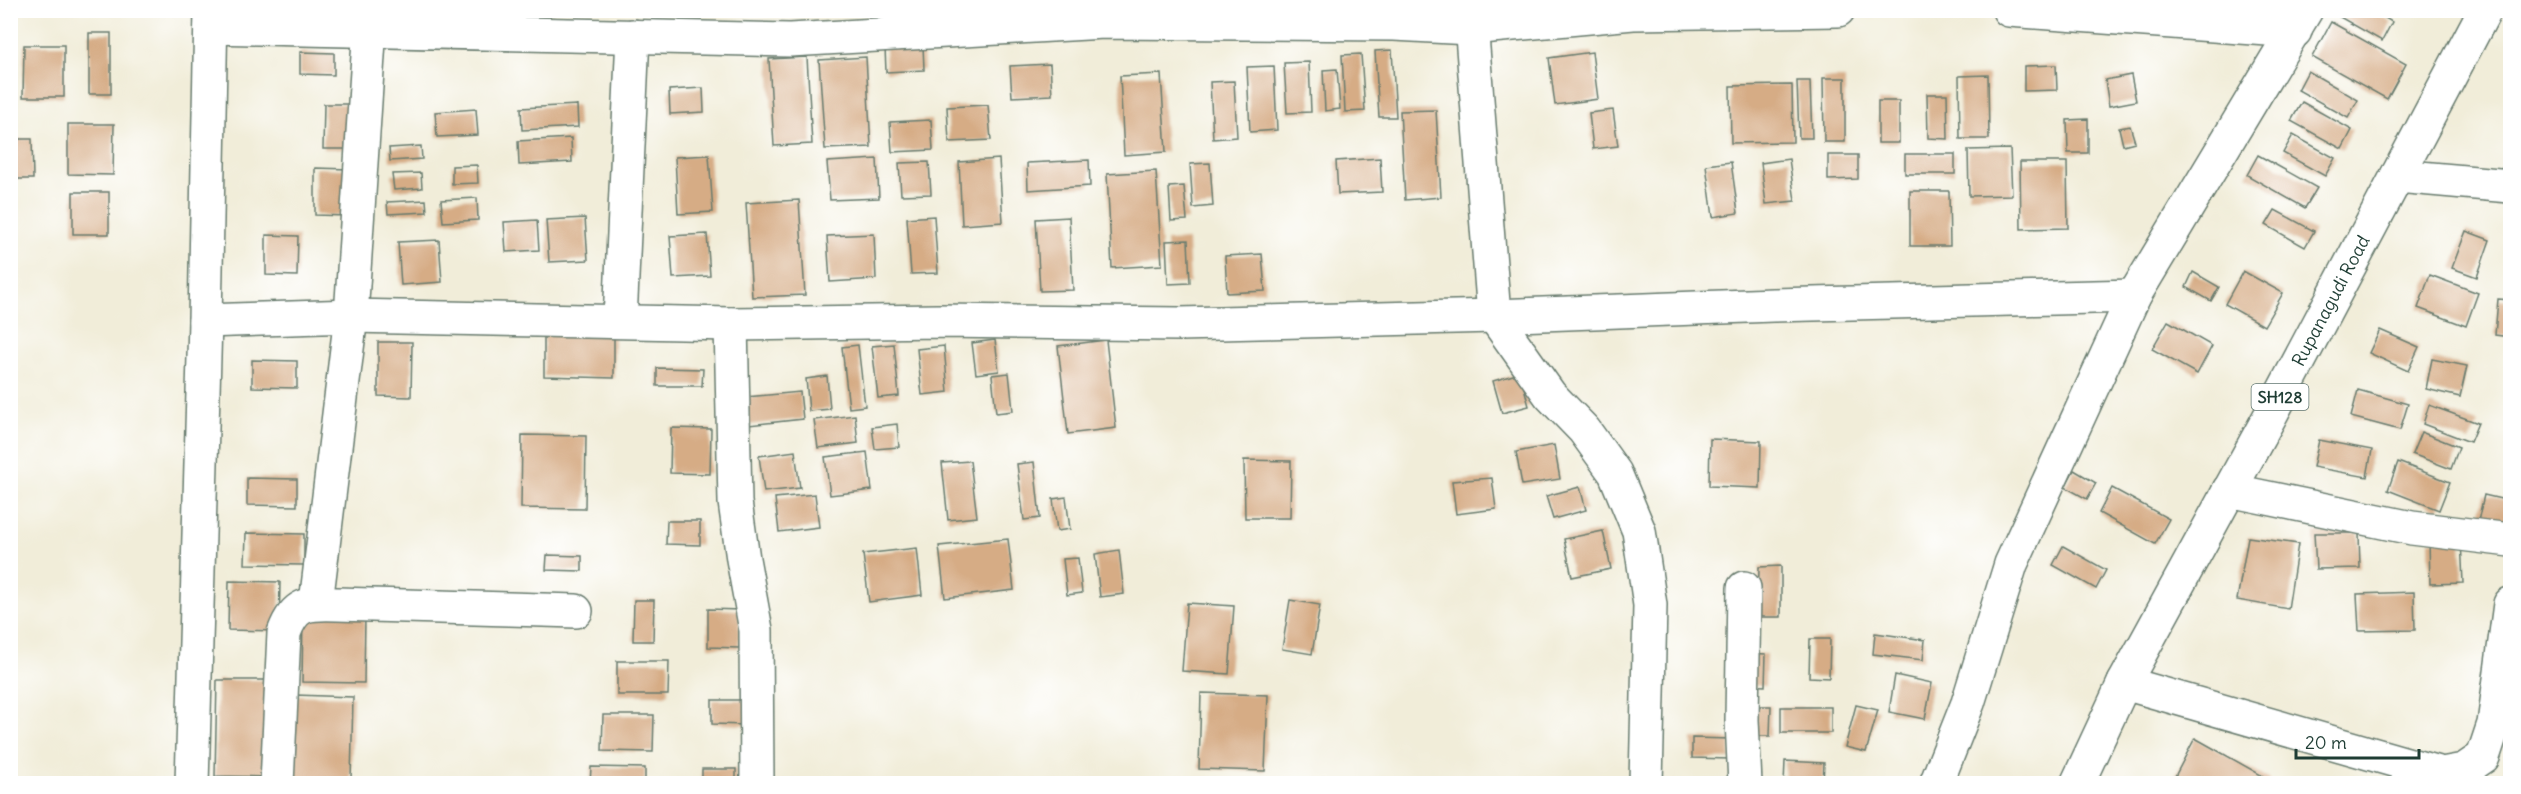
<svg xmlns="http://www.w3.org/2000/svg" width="2521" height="794" font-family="Delius,sans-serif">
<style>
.building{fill:#d6ac85}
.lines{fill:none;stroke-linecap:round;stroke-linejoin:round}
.street-casing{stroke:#687b6e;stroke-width:36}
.primary-casing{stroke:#687b6e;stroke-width:36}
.street{stroke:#fff;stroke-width:33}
.primary{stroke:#fff;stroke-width:33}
.labels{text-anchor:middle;stroke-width:4.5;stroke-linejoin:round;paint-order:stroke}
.shield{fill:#fff;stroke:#627771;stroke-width:1.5}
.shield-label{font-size:16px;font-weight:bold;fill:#1f3d34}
.street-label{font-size:18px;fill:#1f3d34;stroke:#fff}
</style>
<rect width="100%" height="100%" fill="#fff"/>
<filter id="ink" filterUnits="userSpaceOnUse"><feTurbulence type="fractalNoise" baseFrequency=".0167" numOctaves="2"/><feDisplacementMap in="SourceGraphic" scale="12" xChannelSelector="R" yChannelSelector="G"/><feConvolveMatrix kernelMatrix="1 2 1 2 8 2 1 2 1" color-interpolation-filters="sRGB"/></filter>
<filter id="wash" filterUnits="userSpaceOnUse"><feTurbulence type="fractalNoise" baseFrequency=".008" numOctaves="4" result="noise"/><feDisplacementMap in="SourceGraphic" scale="24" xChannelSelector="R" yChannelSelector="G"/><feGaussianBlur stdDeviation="1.35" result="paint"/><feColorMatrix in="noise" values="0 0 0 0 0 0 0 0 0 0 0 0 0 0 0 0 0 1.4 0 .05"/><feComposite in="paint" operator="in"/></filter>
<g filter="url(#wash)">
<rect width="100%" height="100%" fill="#f1edd9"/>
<g id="blocks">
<g class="building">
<polygon points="2341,10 2372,10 2392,22 2382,41 2338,16"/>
<polygon points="2331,22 2406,64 2387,99 2312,57"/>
<rect x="89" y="33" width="22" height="61"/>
<polygon points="24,45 64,45 64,97 23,97"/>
<polygon points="923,45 924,70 886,72 885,47"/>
<polygon points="1392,50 1396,117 1379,117 1375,51"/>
<polygon points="300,52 334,53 334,75 300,74"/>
<polygon points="1592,52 1598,99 1555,105 1549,58"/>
<polygon points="1361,54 1365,111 1345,112 1342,55"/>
<polygon points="807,57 812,144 774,146 769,59"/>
<polygon points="866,57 871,147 825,149 819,60"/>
<polygon points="1309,62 1311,112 1287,113 1284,63"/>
<polygon points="1050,64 1052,95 1012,97 1010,66"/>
<polygon points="2056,65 2057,90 2024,91 2024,66"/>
<polygon points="1274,66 1277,130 1250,132 1247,67"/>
<polygon points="1337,69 1340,109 1325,111 1323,70"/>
<polygon points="2308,71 2358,100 2348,118 2298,90"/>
<polygon points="1161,74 1166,152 1124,155 1120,76"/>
<polygon points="1988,75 1989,139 1960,139 1959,76"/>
<polygon points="2131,75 2136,101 2109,106 2105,80"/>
<polygon points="1823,78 1845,78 1845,142 1824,142"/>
<polygon points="1234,81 1237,137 1213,139 1210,82"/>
<polygon points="1797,81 1810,81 1812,138 1799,138"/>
<polygon points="1792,85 1793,142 1731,143 1730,86"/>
<polygon points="703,88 704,112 670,114 669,90"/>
<polygon points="1927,94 1947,94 1948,139 1928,138"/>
<rect x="1878" y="101" width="21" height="42"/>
<polygon points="2302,102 2352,130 2342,149 2291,121"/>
<polygon points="324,104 353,104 353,149 323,149"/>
<polygon points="577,105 578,127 522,130 521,108"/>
<polygon points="988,105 991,140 949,142 947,107"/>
<polygon points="476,109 478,135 437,137 435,112"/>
<polygon points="1436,110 1441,197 1405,200 1400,111"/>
<polygon points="1613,110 1618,146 1593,149 1589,113"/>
<polygon points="2088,119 2088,153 2068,153 2067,120"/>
<polygon points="931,120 933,150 892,152 890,122"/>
<polygon points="68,124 114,124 113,175 68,174"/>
<polygon points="2130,126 2135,142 2123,145 2119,128"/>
<polygon points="2293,135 2335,158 2325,176 2283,153"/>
<polygon points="571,138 572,162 519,165 518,141"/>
<polygon points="10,139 32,139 33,179 10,179"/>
<polygon points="421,146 422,159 390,161 389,148"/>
<polygon points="2010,149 2012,195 1969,196 1968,150"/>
<rect x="1905" y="154" width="50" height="20"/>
<polygon points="709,155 713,212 678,214 675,157"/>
<polygon points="1828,155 1858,155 1858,179 1828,180"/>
<polygon points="2258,155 2317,188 2305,208 2247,175"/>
<polygon points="1380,158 1382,192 1338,194 1336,161"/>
<polygon points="877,159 879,198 830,200 827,162"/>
<polygon points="999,159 1003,222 962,225 959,162"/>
<polygon points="1789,159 1795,201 1766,204 1761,163"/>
<polygon points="1089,160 1090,186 1028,190 1027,163"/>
<polygon points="929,162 931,194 901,195 899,163"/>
<polygon points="1731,162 1738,213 1713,217 1706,165"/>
<polygon points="2020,162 2067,162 2068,228 2021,229"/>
<polygon points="1210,163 1213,206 1193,208 1190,164"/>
<polygon points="477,165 478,183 452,184 452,166"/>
<polygon points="315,168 349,169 348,216 315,215"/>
<polygon points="1156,171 1162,265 1112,268 1107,174"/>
<polygon points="421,173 422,188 394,190 392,174"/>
<polygon points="1184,186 1187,220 1171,221 1169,187"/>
<polygon points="1910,191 1949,191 1950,246 1910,246"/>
<rect x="73" y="192" width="36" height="42"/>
<polygon points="477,198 478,220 443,222 441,200"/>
<polygon points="426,200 427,212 388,214 387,202"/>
<polygon points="799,200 805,295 752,297 746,203"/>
<polygon points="2275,210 2314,231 2305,247 2266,225"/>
<polygon points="934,216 938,273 911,274 907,218"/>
<polygon points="1069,217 1073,290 1040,291 1036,219"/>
<polygon points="585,218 588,260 549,262 546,220"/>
<polygon points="537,220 539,250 506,252 504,222"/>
<polygon points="2466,231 2490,240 2477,277 2452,268"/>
<polygon points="707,234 710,276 673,278 670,236"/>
<polygon points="874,234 876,279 830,282 827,236"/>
<polygon points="266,235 298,236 297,276 266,275"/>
<polygon points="439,240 442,282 401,285 398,242"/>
<polygon points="1188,240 1190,283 1168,284 1166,241"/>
<polygon points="1262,254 1265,291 1227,293 1225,256"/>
<polygon points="2243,271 2283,293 2264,326 2225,304"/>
<polygon points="2193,272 2219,287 2211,301 2186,287"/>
<polygon points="2430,275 2478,293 2466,326 2418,308"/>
<polygon points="2498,299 2510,300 2510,337 2495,335"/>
<polygon points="2168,321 2212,346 2197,374 2152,349"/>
<polygon points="2380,330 2419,347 2408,371 2369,353"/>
<polygon points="544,332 614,334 614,378 544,376"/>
<polygon points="995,340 999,371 976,374 972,343"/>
<polygon points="1106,340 1116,428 1068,434 1058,346"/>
<polygon points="378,342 412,342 411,397 378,396"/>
<polygon points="894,344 899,396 878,398 872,346"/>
<polygon points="858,345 865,406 849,408 842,347"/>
<polygon points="944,346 948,392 922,395 917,349"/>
<polygon points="2432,359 2467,366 2460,397 2426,389"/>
<polygon points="252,360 297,361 297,388 252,387"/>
<polygon points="657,368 703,369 702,386 657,386"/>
<polygon points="1009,373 1013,411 996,413 992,375"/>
<polygon points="1520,373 1529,406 1502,413 1493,381"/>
<polygon points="827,376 830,409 809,411 806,379"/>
<polygon points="2358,390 2408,404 2400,430 2351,417"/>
<polygon points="800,392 803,419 749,425 746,397"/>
<polygon points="2429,405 2478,423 2470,442 2423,424"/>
<polygon points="855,415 858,443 818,448 814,420"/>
<polygon points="897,424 899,447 875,449 872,427"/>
<polygon points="671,428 711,429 710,474 670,473"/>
<polygon points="2421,432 2459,447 2451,469 2412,454"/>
<polygon points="522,435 586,436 585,509 521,508"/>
<polygon points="1710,439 1761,441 1760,488 1709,486"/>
<polygon points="2319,440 2372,450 2367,477 2313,467"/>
<polygon points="1554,445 1560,479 1522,485 1516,452"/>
<polygon points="795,451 800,488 764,492 759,456"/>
<polygon points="867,452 872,490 830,495 825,457"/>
<polygon points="1244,460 1291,461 1290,518 1245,518"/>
<polygon points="970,461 977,517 948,520 942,463"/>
<polygon points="1034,462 1040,518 1024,520 1017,464"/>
<polygon points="2398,462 2450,482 2439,510 2388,490"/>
<polygon points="2074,470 2096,483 2087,499 2065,487"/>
<polygon points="247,478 297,479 297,506 247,505"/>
<polygon points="1492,478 1496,509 1456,514 1452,481"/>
<polygon points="1580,487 1586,510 1553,519 1546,496"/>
<polygon points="2112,488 2169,519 2155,544 2099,513"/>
<polygon points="815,494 819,527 779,532 775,498"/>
<polygon points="2484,495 2510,501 2510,530 2478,521"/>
<polygon points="1066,497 1070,529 1057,531 1053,499"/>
<polygon points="667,521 700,521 700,545 666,544"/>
<polygon points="1603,531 1611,569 1572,577 1564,539"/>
<polygon points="246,533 304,534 304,565 245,564"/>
<polygon points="2314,533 2359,533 2360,568 2316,569"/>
<polygon points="2248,537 2298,544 2288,609 2237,600"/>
<polygon points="1008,539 1014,590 945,598 939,546"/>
<polygon points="2461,539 2463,583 2430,584 2429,540"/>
<polygon points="2063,546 2106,570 2096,589 2053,565"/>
<polygon points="917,548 922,595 869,602 863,554"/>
<polygon points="1119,550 1124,594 1100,597 1095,554"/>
<polygon points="547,555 582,556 582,571 546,570"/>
<polygon points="1078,558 1082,593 1067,595 1063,559"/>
<polygon points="1781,566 1781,617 1758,617 1759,567"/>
<polygon points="229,581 280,582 279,631 228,630"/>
<polygon points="2414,592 2415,630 2359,631 2357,594"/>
<polygon points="634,600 654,600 653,641 633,641"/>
<polygon points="1290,600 1320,605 1312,654 1282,649"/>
<polygon points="1187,603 1234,606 1229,674 1182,671"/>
<polygon points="708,609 740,610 739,648 708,647"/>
<polygon points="303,614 365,615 364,683 302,682"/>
<polygon points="1875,633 1925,640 1923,660 1873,654"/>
<polygon points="1810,639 1830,639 1829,678 1809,677"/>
<polygon points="1747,653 1766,654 1765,686 1745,685"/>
<polygon points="617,661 669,661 668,695 617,695"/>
<polygon points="1895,675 1932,683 1925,719 1889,712"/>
<polygon points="217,680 271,680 270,777 215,776"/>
<polygon points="1201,693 1268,695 1265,771 1199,769"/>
<polygon points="295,695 353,697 351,780 294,779"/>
<polygon points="712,700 748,700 747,725 712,724"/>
<polygon points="1856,705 1878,710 1866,752 1845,747"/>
<polygon points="1754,706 1771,706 1770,736 1752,736"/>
<rect x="1781" y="707" width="50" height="26"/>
<polygon points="603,715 654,715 653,752 602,751"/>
<polygon points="1692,738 1731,739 1730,759 1692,758"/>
<polygon points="2195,738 2270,780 2268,784 2171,784"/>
<polygon points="1785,761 1824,763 1823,784 1784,784"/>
<polygon points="591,767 645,768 645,784 590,784"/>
<rect x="702" y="769" width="34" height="15"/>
</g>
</g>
</g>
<g filter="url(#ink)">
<use href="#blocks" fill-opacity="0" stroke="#687b6e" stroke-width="1.5"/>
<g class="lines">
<g class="street-casing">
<g id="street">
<polyline points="1470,10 1494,316 1550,395 1584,430 1615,473 1639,531 1650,605 1646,784"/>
<polyline points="2009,10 2295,31"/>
<polyline points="211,27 790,40 1104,22 1394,24 1470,28 1633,13 1838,10"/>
<polyline points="2397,176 2510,186"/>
<polyline points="205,321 351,316 731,324 938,321 1180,324 1494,316 1773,305 2134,296"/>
<polyline points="620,321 633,36"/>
<polyline points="731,324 735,502 743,559 756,630 757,784"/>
<polyline points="2229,490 2412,528 2510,540"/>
<polyline points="1744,588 1742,720 1745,784"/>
<polyline points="316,603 351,316 371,10"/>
<polyline points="2124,683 2442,774 2464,770 2483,757 2494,724 2510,604"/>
<polyline points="192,784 205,321 211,10"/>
<path d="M 277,784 L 284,633 C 295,603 307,603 337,604 L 576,611"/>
<polyline points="1936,784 1968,703 2011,564 2134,296 2306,10"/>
</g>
</g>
<g class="primary-casing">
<g id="primary">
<path id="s1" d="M 2077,784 L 2124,683 L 2269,418 L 2485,10"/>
</g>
</g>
<use href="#street" class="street"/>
<use href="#primary" class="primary"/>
</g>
</g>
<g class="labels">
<rect class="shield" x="2251.5" y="384" width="57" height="26" rx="4.5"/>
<g class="shield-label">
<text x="2280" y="403">SH128</text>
</g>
<g class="street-label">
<text dy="6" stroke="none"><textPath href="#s1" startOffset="546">Rupanagudi Road</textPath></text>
</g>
</g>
<rect width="2521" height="794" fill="none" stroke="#fff" stroke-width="36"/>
<path d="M2296 749v9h123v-9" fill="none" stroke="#1f3d34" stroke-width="3"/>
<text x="2305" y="749" font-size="18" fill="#1f3d34" stroke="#ffffff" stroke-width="4.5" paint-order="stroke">20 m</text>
</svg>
